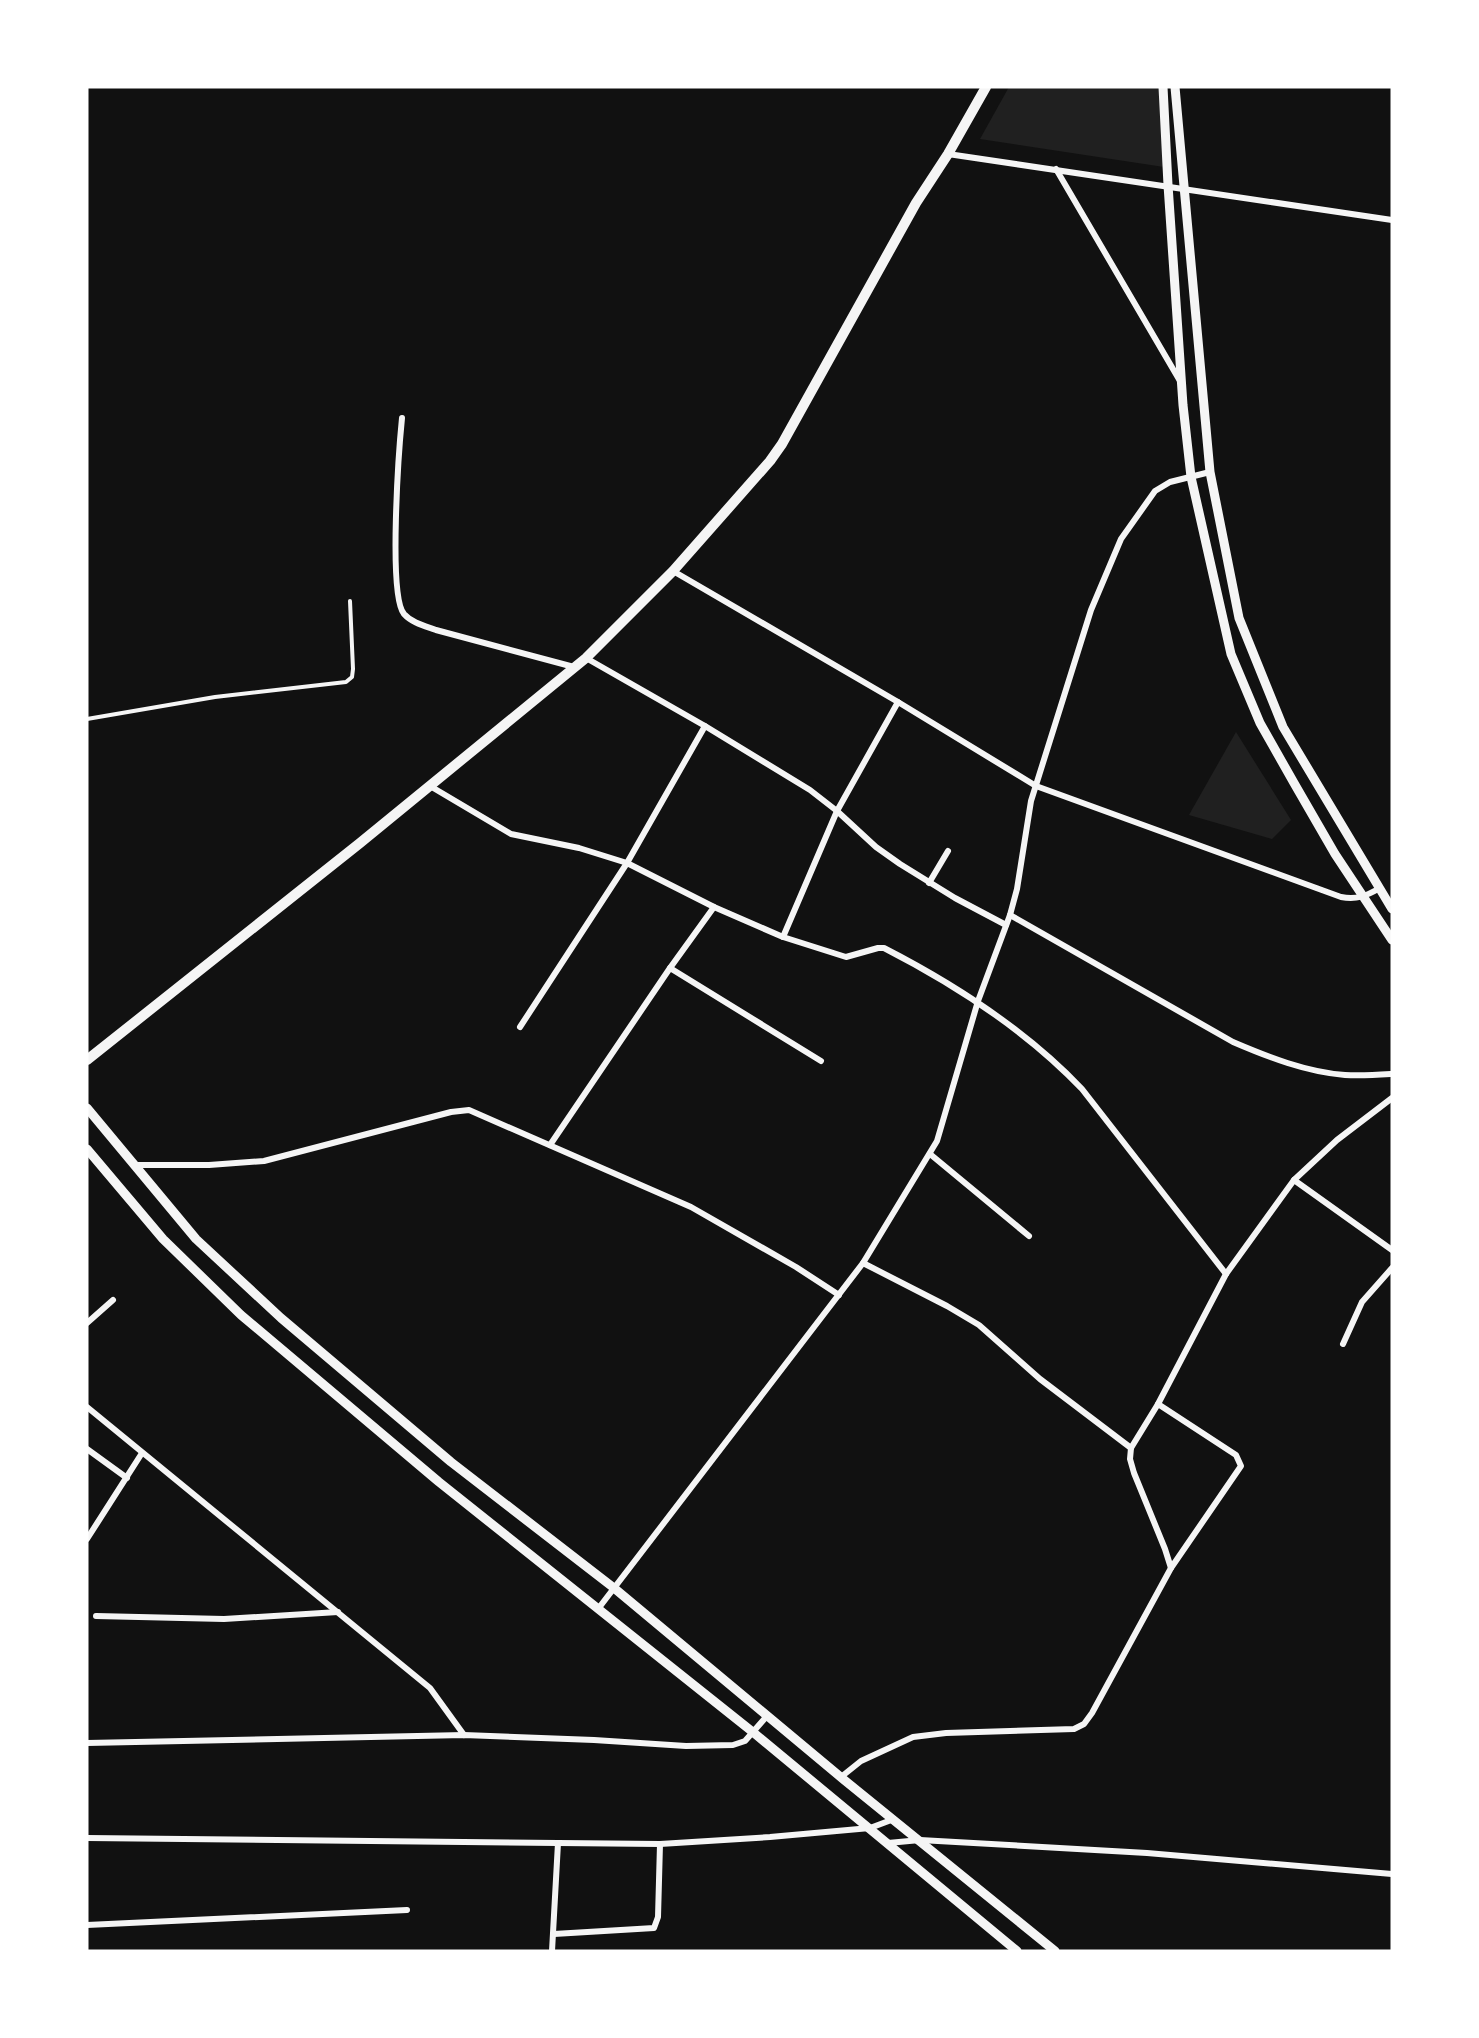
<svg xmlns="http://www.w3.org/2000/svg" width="1479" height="2038" font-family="'Golos Text',sans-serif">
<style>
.green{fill:#202020}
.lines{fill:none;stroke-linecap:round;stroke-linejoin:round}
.service{stroke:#f5f5f5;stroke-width:4}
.minor{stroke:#f5f5f5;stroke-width:6}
.tertiary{stroke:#f5f5f5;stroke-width:9}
.secondary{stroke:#f5f5f5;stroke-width:10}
</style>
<rect width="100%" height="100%" fill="#111"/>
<g class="green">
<polygon points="1009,87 1162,87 1164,167 980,139"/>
<polygon points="1236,732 1291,820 1272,839 1189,815"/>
</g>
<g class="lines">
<polyline class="service" points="87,719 215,697 346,682 352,677 353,669 350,601"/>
<g class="minor">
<polyline points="948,154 1392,220"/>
<polyline points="1056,169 1180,381"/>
<path d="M 402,418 C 399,448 388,595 404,614 C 412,623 425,626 436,630 L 574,667"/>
<path d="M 673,571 L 898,702 L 1036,786 L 1341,897 C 1357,900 1366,896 1380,888"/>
<polyline points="586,658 705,726 810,790 837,811 876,847 900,864 955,898 1006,925"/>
<path d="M 430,786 L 511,834 L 579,848 L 627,863 L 714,907 L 783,937 L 846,957 L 878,948 L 884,948 C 956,985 1026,1030 1082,1089 L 1226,1274"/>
<polyline points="929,883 948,851"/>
<path d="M 1010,915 L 1233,1042 C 1268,1057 1306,1072 1345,1075 C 1361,1076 1376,1075 1392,1074"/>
<polyline points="783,937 837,811 898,702"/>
<polyline points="670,968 714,907"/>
<polyline points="520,1027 627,863 705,726"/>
<polyline points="550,1145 670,968 821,1061"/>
<polyline points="930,1154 1029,1236"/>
<polyline points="134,1165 209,1165 264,1161 451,1112 469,1110 691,1207 796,1267 839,1295"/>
<polyline points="1294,1180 1392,1250"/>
<polyline points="863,1263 947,1306 979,1325 1040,1379 1131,1448"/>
<polyline points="87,1323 113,1300"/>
<polyline points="1343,1344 1362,1302 1392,1268"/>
<polyline points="87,1407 430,1688 464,1735"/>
<polyline points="87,1449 127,1478"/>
<polyline points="87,1539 142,1453"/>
<polyline points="1171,1568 1165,1549 1134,1473 1130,1459 1131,1448 1158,1404 1226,1274 1294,1180 1337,1140 1392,1098"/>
<polyline points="598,1609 863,1263 937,1141 978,1001 1010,915 1017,889 1031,801 1091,610 1121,539 1155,491 1170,482 1210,472"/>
<polyline points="96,1616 224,1619 338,1612"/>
<polyline points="87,1743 464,1735 594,1740 686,1746 733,1745 745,1741 767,1716"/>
<polyline points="841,1777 861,1761 913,1737 946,1733 1074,1729 1084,1724 1092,1713 1171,1568 1241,1466 1236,1455 1158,1404"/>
<polyline points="87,1838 558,1843 552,1951"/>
<polyline points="558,1843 660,1844 770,1837 870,1828 894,1819"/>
<polyline points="888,1843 920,1840 1147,1853 1392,1874"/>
<polyline points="87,1925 407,1910"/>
<polyline points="554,1934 654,1928 658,1917 660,1844"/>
</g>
<g class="tertiary">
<polyline points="1163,87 1168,185 1183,405 1191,477 1231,654 1260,723 1294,783 1335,854 1392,940"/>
<polyline points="1175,87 1210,472 1239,618 1283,727 1392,909"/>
<polyline points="87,1108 196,1239 281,1318 451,1462 614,1588 843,1779 1055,1951"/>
<polyline points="87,1149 163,1239 241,1315 439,1482 754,1733 1017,1951"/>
</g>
<polyline class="secondary" points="87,1060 360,843 586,658 673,571 770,461 782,444 916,203 948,154 986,87"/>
</g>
<rect width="1479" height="2038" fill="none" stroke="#ffffff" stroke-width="177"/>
</svg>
